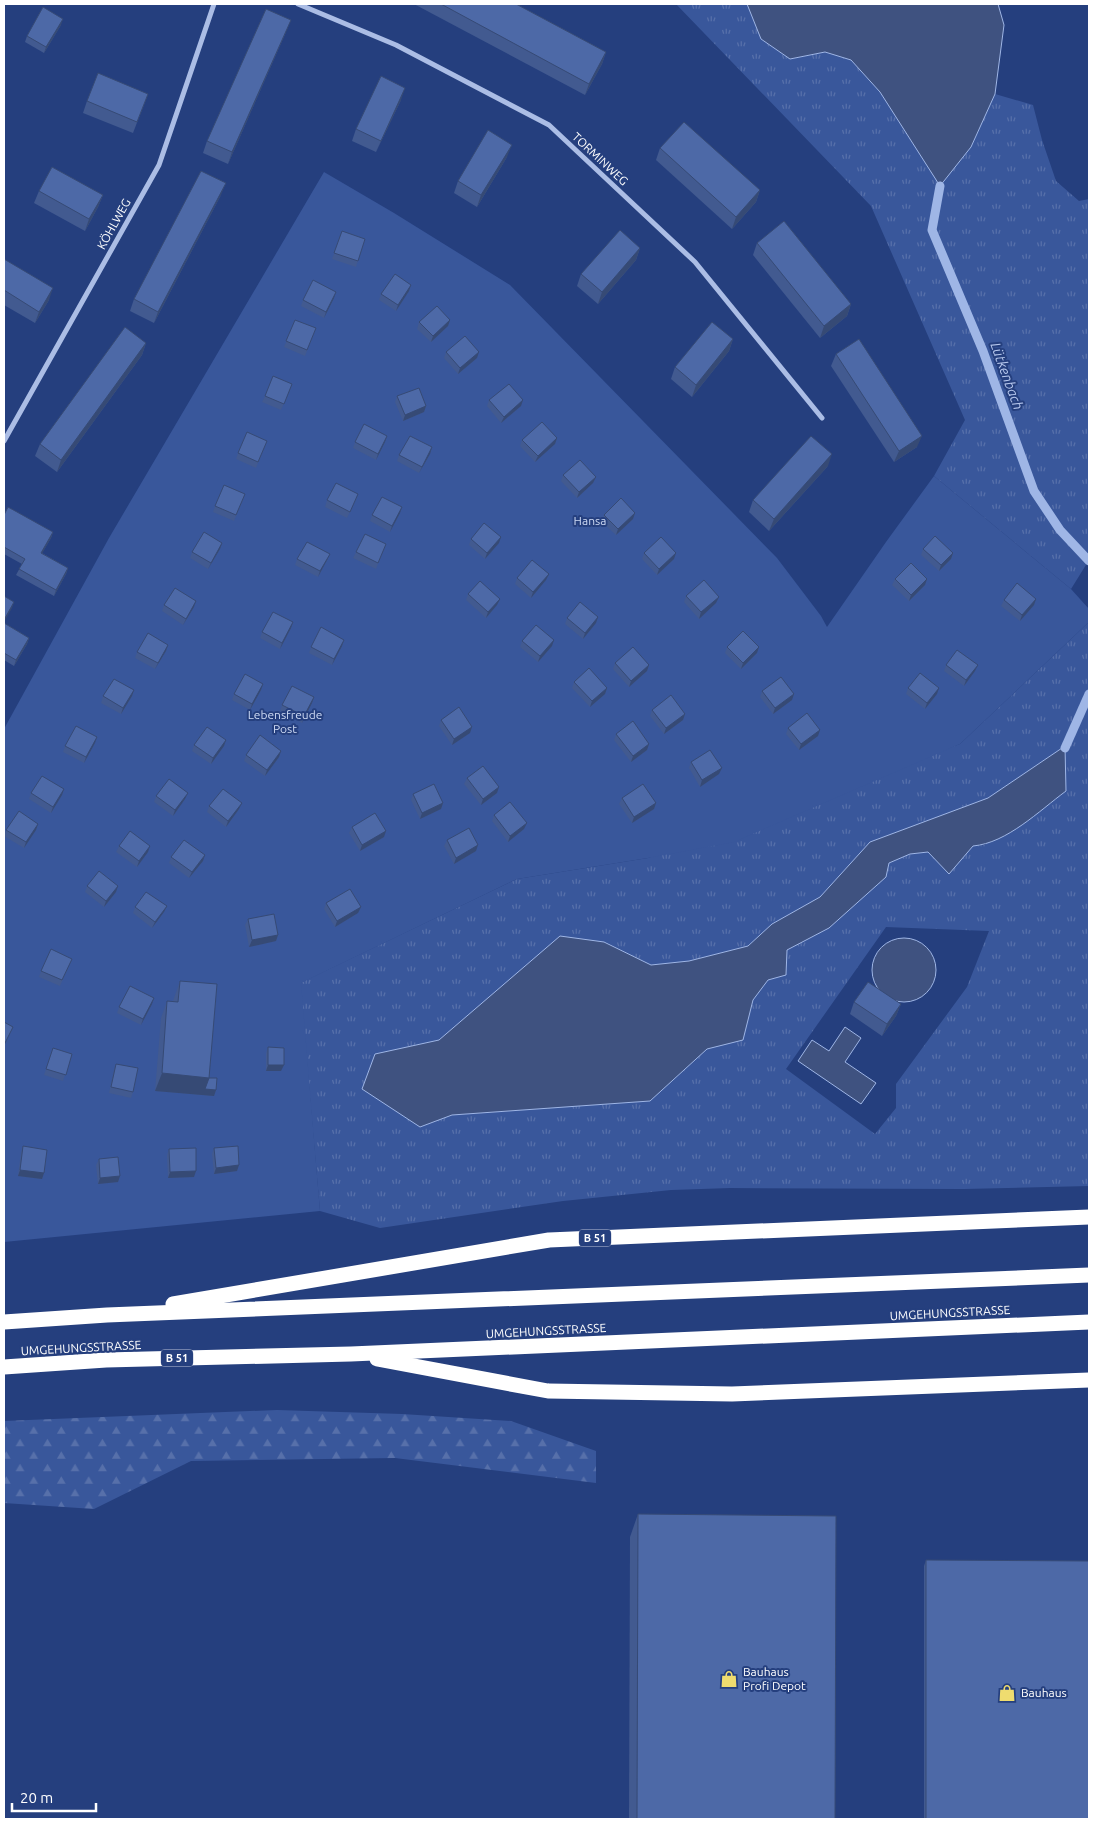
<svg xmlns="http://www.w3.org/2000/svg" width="1093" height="1823" font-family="Ubuntu,sans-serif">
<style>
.grass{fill:url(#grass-tufts);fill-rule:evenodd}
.forest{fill:url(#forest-firs)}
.garden{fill:#39579b}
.water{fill:#3f5280;stroke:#9fb6e6}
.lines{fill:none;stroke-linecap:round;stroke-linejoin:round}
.stream{stroke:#9fb6e6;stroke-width:9}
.street{stroke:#abbde5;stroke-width:5}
.highway{stroke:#fff;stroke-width:15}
.wall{fill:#425a90}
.shaded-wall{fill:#364a75}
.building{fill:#4d69a7;stroke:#364a75}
.labels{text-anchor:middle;stroke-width:4;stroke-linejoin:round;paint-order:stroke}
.shield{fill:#253f7e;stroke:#bec5d8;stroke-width:1}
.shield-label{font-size:11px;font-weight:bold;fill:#fff}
.street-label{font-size:12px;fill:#fff;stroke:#253f7e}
.park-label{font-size:12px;fill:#cedaf4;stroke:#253f7e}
.poi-label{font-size:12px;fill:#fff;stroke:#253f7e;text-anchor:start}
.water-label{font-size:14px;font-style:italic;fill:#b6c7ed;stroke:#253f7e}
</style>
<defs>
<pattern id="grass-tufts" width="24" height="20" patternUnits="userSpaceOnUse" patternTransform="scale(1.25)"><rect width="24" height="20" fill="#39579b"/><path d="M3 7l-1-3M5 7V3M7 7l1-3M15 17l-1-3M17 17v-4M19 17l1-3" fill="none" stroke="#5770aa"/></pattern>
<pattern id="forest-firs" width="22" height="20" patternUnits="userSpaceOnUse" patternTransform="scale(1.25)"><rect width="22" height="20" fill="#39579b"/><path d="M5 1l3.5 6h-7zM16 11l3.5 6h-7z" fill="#5770aa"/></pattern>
</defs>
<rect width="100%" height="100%" fill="#253f7e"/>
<g class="grass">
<polygon points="676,4 747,4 761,39 790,59 825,52 851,60 880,92 913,144 971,147 995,94 1033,105 1042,140 1056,181 1079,201 1089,199 1089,560 1071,589 934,476 965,420 871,206"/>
<path d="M 1089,622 L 1089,1186 L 963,1189 L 730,1188 L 671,1190 L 563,1201 L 380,1228 L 320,1211 L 300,983 L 517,879 L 648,858 L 960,744 ZM 1065,746 L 985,845 L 973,846 L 949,874 L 928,852 L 910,854 L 889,863 L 829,928 L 787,950 L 786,975 L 768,980 L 753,1000 L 742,1040 L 707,1049 L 650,1101 L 452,1115 L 420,1127 L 375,1054 L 439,1040 L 605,942 L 651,965 L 689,961 L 748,946 L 772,924 L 820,897 L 870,842 L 988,798 ZM 886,927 L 989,931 L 967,987 L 896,1084 L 896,1108 L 875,1134 L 786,1069 Z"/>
</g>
<polygon class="forest" points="277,1410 402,1414 511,1421 596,1451 596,1483 395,1458 191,1461 94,1509 4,1503 4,1421"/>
<polygon class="garden" points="324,172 394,213 510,285 777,558 821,616 827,627 886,542 934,476 1071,589 1089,609 1089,622 960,744 734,842 648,858 517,879 301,983 320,1211 4,1242 4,729 109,538"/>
<g class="water">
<polygon points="747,4 998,4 1004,25 995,94 971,147 940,186 880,92 851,60 825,52 790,59 761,39"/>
<path d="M 1065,746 L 1066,791 C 1039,811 1007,843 973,846 L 949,874 L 928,852 L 910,854 L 889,863 L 886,877 L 829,928 L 787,950 L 786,975 L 768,980 L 753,1000 L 743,1040 L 707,1049 L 650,1101 L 452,1115 L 420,1127 L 362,1089 L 375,1054 L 439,1040 L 560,936 L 604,942 L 651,965 L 689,961 L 748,946 L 772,924 L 820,897 L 870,842 L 988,798 Z"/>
<circle cx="904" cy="970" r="32"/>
<polygon points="845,1027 861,1038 845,1062 876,1083 861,1104 798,1061 812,1040 829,1051"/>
</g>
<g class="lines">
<g class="stream">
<polyline points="940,186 932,230 983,351 1034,491 1060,530 1089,561"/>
<polyline points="1065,748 1089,694"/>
</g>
<g class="street">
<polyline points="298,4 396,45 549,125 695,262 822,418"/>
<polyline points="4,441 159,165 214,4"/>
</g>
<g class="highway">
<polyline points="173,1304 549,1240 1089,1217"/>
<polyline points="4,1322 107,1315 1089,1275"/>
<polyline points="377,1359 548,1391 732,1394 1089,1380"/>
<polyline points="4,1367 106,1360 351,1354 1089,1322"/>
</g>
</g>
<g class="wall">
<polygon points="414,4 516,4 606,52 602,64 585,95"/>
<polygon points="61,25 44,53 25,42 27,36"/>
<polygon points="286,32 228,164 203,153 207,141"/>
<polygon points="148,94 133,133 83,113 87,101"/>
<polygon points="401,100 376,152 352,141 356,129"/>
<polygon points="660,148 760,190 756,202 732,229 656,160"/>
<polygon points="507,157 477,207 454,193 458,181"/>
<polygon points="39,191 103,195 98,207 85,231 34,203"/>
<polygon points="221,195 154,323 130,311 134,299"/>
<polygon points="342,231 365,239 356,267 332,259"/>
<polygon points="757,243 851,304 847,316 820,338 753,255"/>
<polygon points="640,248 636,260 598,304 577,286 581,274"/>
<polygon points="4,259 49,300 35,323 4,305"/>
<polygon points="411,285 409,291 396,311 379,300 381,294"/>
<polygon points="334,298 324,318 301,306 303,300"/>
<polygon points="295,320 316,328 305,356 284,347"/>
<polygon points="450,320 448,326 431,342 417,329 419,322"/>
<polygon points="733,339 729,351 692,397 671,379 675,367"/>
<polygon points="146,343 142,355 57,472 35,456 40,444"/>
<polygon points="446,352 477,358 458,374 444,358"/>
<polygon points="836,354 917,447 894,462 831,366"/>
<polygon points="290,390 281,410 262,402 265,396"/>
<polygon points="397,396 426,406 424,412 403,421 395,402"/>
<polygon points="489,400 521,406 501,423 487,406"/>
<polygon points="557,438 555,444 535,462 520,446 522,440"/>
<polygon points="267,441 256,468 236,459 238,453"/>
<polygon points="355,442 385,442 376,460 353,448"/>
<polygon points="432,447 430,454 419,473 397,461 399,455"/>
<polygon points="828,466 769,531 749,512 753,500"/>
<polygon points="563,475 596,477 593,483 577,498 561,481"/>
<polygon points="243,500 234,521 213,512 215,506"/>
<polygon points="327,500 356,500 347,518 325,507"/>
<polygon points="400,513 390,532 370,521 372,515"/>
<polygon points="4,515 53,532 51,538 42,553 68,568 66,574 54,596 16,575 22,564 4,554"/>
<polygon points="604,515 633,519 616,535 601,521"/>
<polygon points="471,539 499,543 485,559 469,545"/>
<polygon points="222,543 220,549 208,569 190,558 192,552"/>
<polygon points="386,544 376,569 353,558 356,552"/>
<polygon points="923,549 953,553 951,559 939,571 921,555"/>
<polygon points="644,553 674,559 657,575 642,559"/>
<polygon points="297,559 327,560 318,577 295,565"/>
<polygon points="549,574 546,580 531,598 515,584 517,578"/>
<polygon points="895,579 927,579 925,585 909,601 892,585"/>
<polygon points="468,594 500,599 497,605 486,618 466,600"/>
<polygon points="686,596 716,603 699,619 684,602"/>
<polygon points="1036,599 1034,605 1020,621 1001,606 1004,600"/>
<polygon points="164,605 194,607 183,625 162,611"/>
<polygon points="567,618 596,623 583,639 565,624"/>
<polygon points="4,623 29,638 27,644 14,666 4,660"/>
<polygon points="291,628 280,649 260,638 262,632"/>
<polygon points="344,640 342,646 332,665 309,653 311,647"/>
<polygon points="522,641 552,646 538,662 520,647"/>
<polygon points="727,647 757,653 741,669 725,653"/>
<polygon points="166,651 155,669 135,658 137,652"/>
<polygon points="615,663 649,665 647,671 629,687 613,669"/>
<polygon points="946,665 975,671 964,686 944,671"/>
<polygon points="574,682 607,688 605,694 590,707 572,688"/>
<polygon points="908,688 937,694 925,709 906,694"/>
<polygon points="134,690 132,696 121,714 101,703 103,696"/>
<polygon points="261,690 250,710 232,700 234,694"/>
<polygon points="762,691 792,700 773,714 760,697"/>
<polygon points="314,697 302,723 280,711 282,705"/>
<polygon points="652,710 683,720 664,734 650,716"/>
<polygon points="441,720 470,733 452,745 439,726"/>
<polygon points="788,728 818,736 799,750 786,734"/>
<polygon points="616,734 649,744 647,750 631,762 614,740"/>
<polygon points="226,740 224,746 211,764 192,751 194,745"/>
<polygon points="95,743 84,763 63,752 65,746"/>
<polygon points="281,751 279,757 265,776 244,761 246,755"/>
<polygon points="691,762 719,774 700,787 689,768"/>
<polygon points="467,778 497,793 481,805 464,784"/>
<polygon points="64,789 62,795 51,813 29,799 31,793"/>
<polygon points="413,794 443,803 441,809 420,819 411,800"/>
<polygon points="156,796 185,799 173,816 154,802"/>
<polygon points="622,798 656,803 654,809 632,823 619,804"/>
<polygon points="209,806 239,809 226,827 207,812"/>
<polygon points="494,815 524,829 508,842 492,821"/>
<polygon points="38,824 36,830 24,848 4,836 6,830"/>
<polygon points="352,827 384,837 360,851 349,833"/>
<polygon points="447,840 476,851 454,864 444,846"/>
<polygon points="119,846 148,852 137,867 116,852"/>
<polygon points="171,857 203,861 189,878 169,863"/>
<polygon points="87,886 116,892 104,907 85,892"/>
<polygon points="326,903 361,907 358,913 335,927 324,909"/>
<polygon points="167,906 164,912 152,928 133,913 135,907"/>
<polygon points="248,919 278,935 276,941 249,947 245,925"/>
<polygon points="72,959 60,986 39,977 41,971"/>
<polygon points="180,981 209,1078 216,1090 214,1096 155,1091 161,1018 167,1001 173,1001 174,998"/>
<polygon points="854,1002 901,1004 896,1016 882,1036 850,1014"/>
<polygon points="152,1004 141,1025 117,1013 119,1007"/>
<polygon points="268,1047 281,1071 266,1071 266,1053"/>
<polygon points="53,1048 72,1054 63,1081 44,1075"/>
<polygon points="116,1064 133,1092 131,1098 109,1093 114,1070"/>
<polygon points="23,1146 44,1173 42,1179 18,1176 21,1152"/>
<polygon points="214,1148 239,1165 237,1171 214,1174 212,1154"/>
<polygon points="169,1149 194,1177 168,1178 167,1155"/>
<polygon points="99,1159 120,1176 118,1182 98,1184 96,1165"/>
<polygon points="638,1514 835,1819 629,1819 630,1537"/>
<polygon points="926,1560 1089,1819 924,1819 924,1566"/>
</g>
<g class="shaded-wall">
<polygon points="63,19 61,25 44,53 46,47"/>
<polygon points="291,20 286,32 228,164 232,152"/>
<polygon points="606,52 602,64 585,95 589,84"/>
<polygon points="405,88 401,100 376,152 381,141"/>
<polygon points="512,145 507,157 477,207 481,195"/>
<polygon points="226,183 221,195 154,323 158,312"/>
<polygon points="760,190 756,202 732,229 736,217"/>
<polygon points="103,195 98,207 85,231 89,219"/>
<polygon points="640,248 636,260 598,304 602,292"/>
<polygon points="411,285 409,291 396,311 398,305"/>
<polygon points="53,288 49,300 35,323 39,312"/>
<polygon points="336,292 334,298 324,318 326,312"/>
<polygon points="851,304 847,316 820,338 824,326"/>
<polygon points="450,320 448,326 431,342 433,336"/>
<polygon points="733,339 729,351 692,397 696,385"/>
<polygon points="146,343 142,355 57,472 61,460"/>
<polygon points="479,352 477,358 458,374 460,368"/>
<polygon points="523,400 521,406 501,423 504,417"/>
<polygon points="426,406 424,412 403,421 405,415"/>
<polygon points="387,436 385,442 376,460 378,454"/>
<polygon points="922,436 917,447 894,462 899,451"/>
<polygon points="557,438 555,444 535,462 538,456"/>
<polygon points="432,447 430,454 419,473"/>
<polygon points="832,454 828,466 769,531 774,519"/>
<polygon points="596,477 593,483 577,498 579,492"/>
<polygon points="402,507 400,513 390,532 392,526"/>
<polygon points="635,513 633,519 616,535 618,529"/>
<polygon points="53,532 51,538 39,559 41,553"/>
<polygon points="501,537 499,543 485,559 487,553"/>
<polygon points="222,543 220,549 208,569 211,563"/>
<polygon points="676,553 674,559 657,575 659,569"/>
<polygon points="953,553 951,559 939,571 941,565"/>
<polygon points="330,554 327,560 318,577 320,571"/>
<polygon points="68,568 66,574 54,596 56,590"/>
<polygon points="549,574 546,580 531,598 533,592"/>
<polygon points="927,579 925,585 909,601 911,595"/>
<polygon points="719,597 716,603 699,619 701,612"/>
<polygon points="500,599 497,605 486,618 488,612"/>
<polygon points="1036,599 1034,605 1020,621 1022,615"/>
<polygon points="196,601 194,607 183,625 186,619"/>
<polygon points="14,602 12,608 4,622 4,620"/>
<polygon points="598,617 596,623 583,639 585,633"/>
<polygon points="293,622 291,628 280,649 282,643"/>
<polygon points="29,638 27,644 14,666 16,660"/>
<polygon points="344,640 342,646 332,665 334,659"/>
<polygon points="554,640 552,646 538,662 540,656"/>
<polygon points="168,645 166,651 155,669 158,663"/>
<polygon points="759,647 757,653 741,669 743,663"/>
<polygon points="649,665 647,671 629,687 631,681"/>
<polygon points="978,665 975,671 964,686 966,680"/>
<polygon points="263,684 261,690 250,710 252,704"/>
<polygon points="607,688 605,694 590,707 592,701"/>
<polygon points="939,688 937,694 925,709 927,703"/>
<polygon points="134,690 132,696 121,714 123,708"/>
<polygon points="794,694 792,700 773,714 775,708"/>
<polygon points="314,697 312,703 302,723 304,716"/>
<polygon points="685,714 683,720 664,734 666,728"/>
<polygon points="472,727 470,733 452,745 454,739"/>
<polygon points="820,730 818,736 799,750 801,744"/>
<polygon points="97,737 95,743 84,763 86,757"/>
<polygon points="226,740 224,746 211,764 213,758"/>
<polygon points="649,744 647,750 631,762 633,756"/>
<polygon points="281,751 279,757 265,776 267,770"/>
<polygon points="722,768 719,774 700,787 702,780"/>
<polygon points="499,787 497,793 481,805 483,799"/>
<polygon points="64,789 62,795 51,813 53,807"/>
<polygon points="188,793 185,799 173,816 175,810"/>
<polygon points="242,803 239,809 226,827 228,821"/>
<polygon points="443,803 441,809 420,819 422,813"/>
<polygon points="656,803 654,809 632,823 634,817"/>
<polygon points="527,823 524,829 508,842 510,836"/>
<polygon points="38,824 36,830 24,848 26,842"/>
<polygon points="386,831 384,837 360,851 362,845"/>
<polygon points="478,845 476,851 454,864 456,858"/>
<polygon points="150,846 148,852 137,867 139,861"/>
<polygon points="205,855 203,861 189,878 192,872"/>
<polygon points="118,886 116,892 104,907 106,901"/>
<polygon points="167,906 164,912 152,928 155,922"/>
<polygon points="361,907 358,913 335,927 337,921"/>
<polygon points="278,935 276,941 249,947 252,940"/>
<polygon points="154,998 152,1004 141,1025 143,1019"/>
<polygon points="901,1004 896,1016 882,1036 887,1024"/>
<polygon points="268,1065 284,1065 281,1071 266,1071"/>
<polygon points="162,1073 209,1078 216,1090 214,1096 155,1091"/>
<polygon points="239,1165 237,1171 214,1174 216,1168"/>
<polygon points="20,1170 44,1173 42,1179 18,1176"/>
<polygon points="196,1171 194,1177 168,1178 170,1172"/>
<polygon points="120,1176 118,1182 98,1184 100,1178"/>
</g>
<g class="building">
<polygon points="441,4 516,4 606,52 589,84"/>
<polygon points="43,7 63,19 46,47 27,36"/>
<polygon points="266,9 291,20 232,152 207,141"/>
<polygon points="98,73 148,94 137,122 87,101"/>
<polygon points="381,76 405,88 381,141 356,129"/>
<polygon points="684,122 760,190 736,217 660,148"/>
<polygon points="488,130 512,145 481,195 458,181"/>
<polygon points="52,167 103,195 89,219 39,191"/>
<polygon points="201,171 226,183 158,312 134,299"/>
<polygon points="784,221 851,304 824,326 757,243"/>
<polygon points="620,230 640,248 602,292 581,274"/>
<polygon points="342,231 365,239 358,261 334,253"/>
<polygon points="4,259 53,288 39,312 4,290"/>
<polygon points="395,274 411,285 398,305 381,294"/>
<polygon points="313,280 336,292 326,312 303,300"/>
<polygon points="437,306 450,320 433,336 419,322"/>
<polygon points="295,320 316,328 307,350 286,341"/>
<polygon points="712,322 733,339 696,385 675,367"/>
<polygon points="125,327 146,343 61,460 40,444"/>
<polygon points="465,336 479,352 460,368 446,352"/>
<polygon points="859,339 922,436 899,451 836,354"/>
<polygon points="273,376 292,384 284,404 265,396"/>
<polygon points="509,384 523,400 504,417 489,400"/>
<polygon points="419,388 426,406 405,415 397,396"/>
<polygon points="542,422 557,438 538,456 522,440"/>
<polygon points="364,424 387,436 378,454 355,442"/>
<polygon points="247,432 267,441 258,462 238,453"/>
<polygon points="410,436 432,447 422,467 399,455"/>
<polygon points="811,436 832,454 774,519 753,500"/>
<polygon points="580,460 596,477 579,492 563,475"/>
<polygon points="336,483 358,494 350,512 327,500"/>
<polygon points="224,485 245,494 236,515 215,506"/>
<polygon points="382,497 402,507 392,526 372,515"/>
<polygon points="621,498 635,513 618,529 604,515"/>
<polygon points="8,507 53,532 41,553 68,568 56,590 19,569 25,559 4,547 4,515"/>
<polygon points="484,523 501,537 487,553 471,539"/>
<polygon points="204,532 222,543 211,563 192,552"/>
<polygon points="365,534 386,544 378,563 356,552"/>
<polygon points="935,536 953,553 941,565 923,549"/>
<polygon points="661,537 676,553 659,569 644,553"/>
<polygon points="307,542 330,554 320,571 297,559"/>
<polygon points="532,560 549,574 533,592 517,578"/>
<polygon points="911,563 927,579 911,595 895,579"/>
<polygon points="704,580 719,597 701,612 686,596"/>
<polygon points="480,581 500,599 488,612 468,594"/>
<polygon points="1017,583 1036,599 1022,615 1004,600"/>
<polygon points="175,588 196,601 186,619 164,605"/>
<polygon points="4,596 14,602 4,620"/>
<polygon points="580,602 598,617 585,633 567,618"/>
<polygon points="273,612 293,622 282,643 262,632"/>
<polygon points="4,623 29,638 16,660 4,653"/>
<polygon points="536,625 554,640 540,656 522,641"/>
<polygon points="321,627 344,640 334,659 311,647"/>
<polygon points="743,631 759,647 743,663 727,647"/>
<polygon points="148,633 168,645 158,663 137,652"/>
<polygon points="633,647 649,665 631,681 615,663"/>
<polygon points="957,650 978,665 966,680 946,665"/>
<polygon points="589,668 607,688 592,701 574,682"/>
<polygon points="920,673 939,688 927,703 908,688"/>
<polygon points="245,674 263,684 252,704 234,694"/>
<polygon points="781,677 794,694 775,708 762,691"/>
<polygon points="114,679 134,690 123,708 103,696"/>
<polygon points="292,686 314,697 304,716 282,705"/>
<polygon points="671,695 685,714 666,728 652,710"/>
<polygon points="459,707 472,727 454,739 441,720"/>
<polygon points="807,713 820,730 801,744 788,728"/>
<polygon points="633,721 649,744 633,756 616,734"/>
<polygon points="76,726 97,737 86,757 65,746"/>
<polygon points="207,727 226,740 213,758 194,745"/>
<polygon points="260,735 281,751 267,770 246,755"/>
<polygon points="710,750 722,768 702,780 691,762"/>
<polygon points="483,766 499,787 483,799 467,778"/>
<polygon points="42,776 64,789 53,807 31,793"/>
<polygon points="169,779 188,793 175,810 156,796"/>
<polygon points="434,784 443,803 422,813 413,794"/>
<polygon points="643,784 656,803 634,817 622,798"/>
<polygon points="223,789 242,803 228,821 209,806"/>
<polygon points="510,802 527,823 510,836 494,815"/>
<polygon points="19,811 38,824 26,842 6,830"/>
<polygon points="375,813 386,831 362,845 352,827"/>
<polygon points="469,828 478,845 456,858 447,840"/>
<polygon points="130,831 150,846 139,861 119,846"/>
<polygon points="184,840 205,855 192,872 171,857"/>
<polygon points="99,871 118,886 106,901 87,886"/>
<polygon points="350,889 361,907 337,921 326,903"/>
<polygon points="146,892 167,906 155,922 135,907"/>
<polygon points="274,914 278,935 252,940 248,919"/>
<polygon points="51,949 72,959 62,980 41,971"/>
<polygon points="180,981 217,984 209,1078 162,1073 167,1001 178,1002"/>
<polygon points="868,982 901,1004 887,1024 854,1002"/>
<polygon points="130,986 154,998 143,1019 119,1007"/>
<polygon points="4,1022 13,1027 4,1045"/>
<polygon points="268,1047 284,1048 284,1065 268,1065"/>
<polygon points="53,1048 72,1054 66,1075 46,1069"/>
<polygon points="116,1064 138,1068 133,1092 111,1087"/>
<polygon points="209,1078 217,1078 216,1090 205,1089"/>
<polygon points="23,1146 47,1150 44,1173 20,1170"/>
<polygon points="238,1146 239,1165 216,1168 214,1148"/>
<polygon points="196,1148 196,1171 170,1172 169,1149"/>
<polygon points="118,1157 120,1176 100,1178 99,1159"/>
<polygon points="638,1514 836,1516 835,1819 637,1819"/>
<polygon points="926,1560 1089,1561 1089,1819 926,1819"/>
</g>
<defs>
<g id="shop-bare" transform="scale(1.35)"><path d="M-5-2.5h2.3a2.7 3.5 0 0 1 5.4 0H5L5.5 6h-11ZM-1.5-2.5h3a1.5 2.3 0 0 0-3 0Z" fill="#efdc6f" stroke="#253f7e" stroke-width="2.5" paint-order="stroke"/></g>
</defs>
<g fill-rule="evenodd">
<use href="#shop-bare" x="729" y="1679"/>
<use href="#shop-bare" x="1007" y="1693"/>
</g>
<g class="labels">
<g class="shield">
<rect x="579" y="1229.5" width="32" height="17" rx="4"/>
<rect x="161" y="1349.5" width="32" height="17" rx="4"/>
</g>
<g class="shield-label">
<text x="595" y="1242">B 51</text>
<text x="177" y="1362">B 51</text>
</g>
<g class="street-label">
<text transform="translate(600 159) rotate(43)" y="4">TORMINWEG</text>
<text transform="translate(114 224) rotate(-61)" y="4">KÖHLWEG</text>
<text transform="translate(950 1313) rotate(-3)" y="4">UMGEHUNGSSTRASSE</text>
<text transform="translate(546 1331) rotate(-3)" y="4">UMGEHUNGSSTRASSE</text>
<text transform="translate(81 1348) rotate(-3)" y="4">UMGEHUNGSSTRASSE</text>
</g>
<g class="park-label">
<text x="590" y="525">Hansa</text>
<text x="285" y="719">Lebensfreude<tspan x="285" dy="14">Post</tspan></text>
</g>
<g class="poi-label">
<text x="743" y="1676">Bauhaus<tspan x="743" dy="14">Profi Depot</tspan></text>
<text x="1021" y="1697">Bauhaus</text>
</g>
<g class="water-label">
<text transform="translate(1007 376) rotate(70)" y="5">Lütkenbach</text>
</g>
</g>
<rect width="1093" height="1823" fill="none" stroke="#ffffff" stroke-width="10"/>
<path d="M12 1803v8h84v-8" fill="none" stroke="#ffffff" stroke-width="2.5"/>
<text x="20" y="1803" font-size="15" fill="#ffffff" stroke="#253f7e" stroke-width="4" paint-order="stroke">20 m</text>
</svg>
